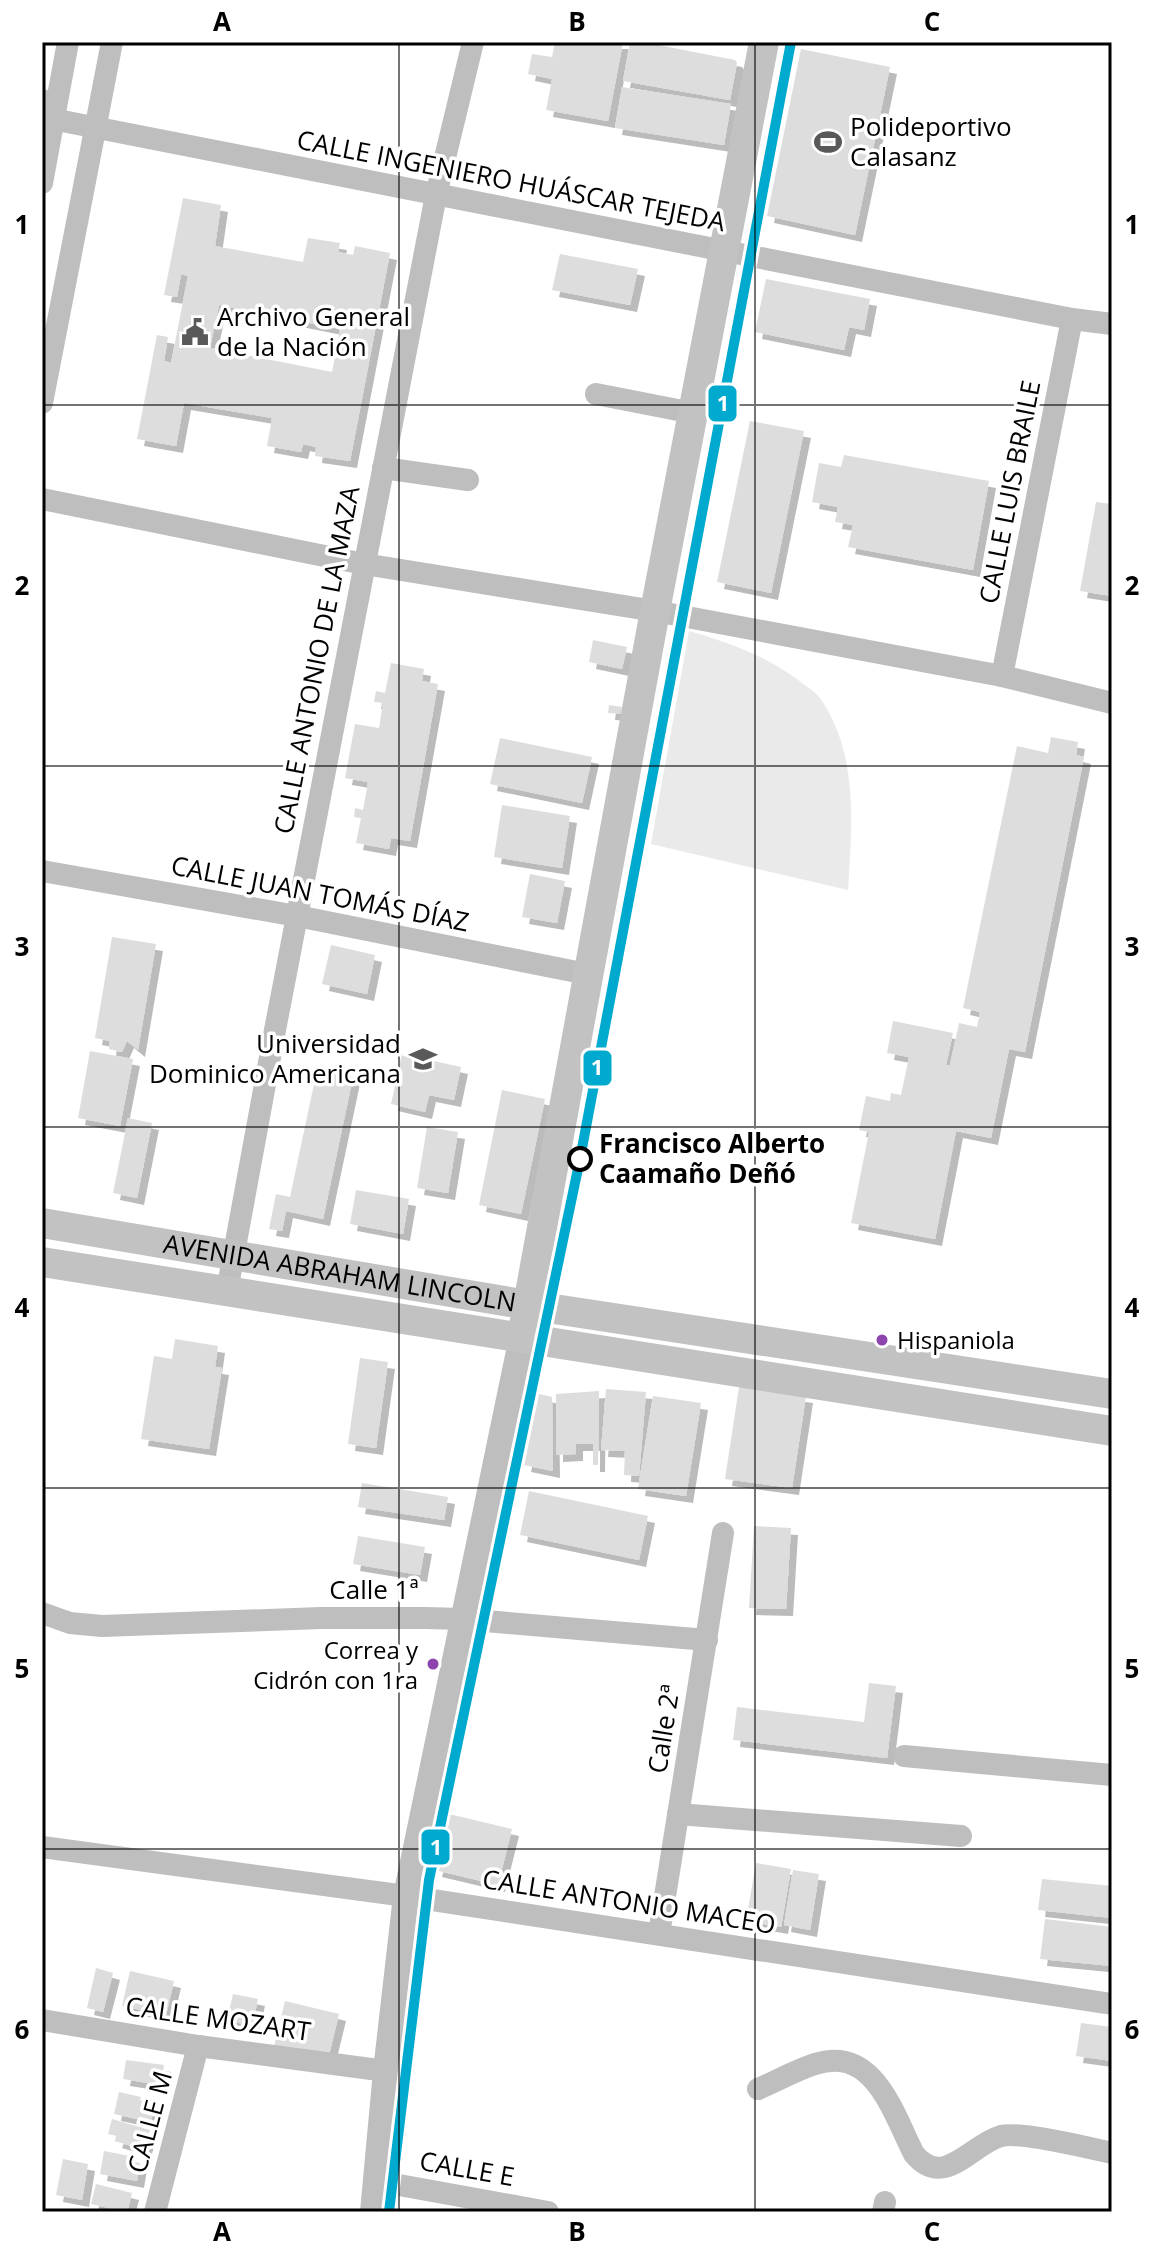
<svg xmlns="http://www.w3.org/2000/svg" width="1154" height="2254" font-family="'Open Sans',sans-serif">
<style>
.green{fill:#eaeaea}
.building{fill:#ddd;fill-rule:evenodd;filter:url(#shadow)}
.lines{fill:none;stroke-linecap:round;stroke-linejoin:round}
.minor{stroke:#bebebe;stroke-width:22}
.tertiary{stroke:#bebebe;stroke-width:26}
.secondary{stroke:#c2c2c2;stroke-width:30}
.metro-1-casing{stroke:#fff;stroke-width:16}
.metro-1{stroke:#00a9ce;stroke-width:10}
.grid{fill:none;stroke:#000;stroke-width:2;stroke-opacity:0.55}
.stop-dot{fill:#fff;stroke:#000;stroke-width:4}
.bus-dot{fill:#8e44ad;stroke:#fff;stroke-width:3}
.labels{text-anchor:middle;stroke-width:7;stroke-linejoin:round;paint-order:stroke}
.bus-label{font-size:24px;fill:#000;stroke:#fff;text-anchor:start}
.poi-label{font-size:26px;fill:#000;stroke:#fff;text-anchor:start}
.street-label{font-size:26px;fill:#000;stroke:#fff}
.stop-label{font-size:26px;font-weight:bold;fill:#000;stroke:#fff;text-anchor:start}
.line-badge{stroke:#fff;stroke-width:3}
.badge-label{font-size:22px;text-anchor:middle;font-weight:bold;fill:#fff}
.neatline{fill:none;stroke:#000;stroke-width:3}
.grid-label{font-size:26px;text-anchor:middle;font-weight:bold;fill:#000}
</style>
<defs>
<filter id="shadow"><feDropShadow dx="7" dy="7" stdDeviation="0" flood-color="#0004"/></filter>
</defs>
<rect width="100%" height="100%" fill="#fff"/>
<path class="green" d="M 689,631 C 731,643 772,658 806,686 C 811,689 816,693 820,698 C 859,754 852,825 848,890 L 651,844 Z"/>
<g class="building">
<polygon points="555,42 623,42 608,121 546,110 552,79 528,74 532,54 552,57"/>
<polygon points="630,42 654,42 653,44 735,60 737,63 730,100 623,81"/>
<polygon points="801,49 890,67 855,235 767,216"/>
<polygon points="622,87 731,104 724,145 615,128"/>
<path d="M 183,198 L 221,205 L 215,246 L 303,262 L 308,238 L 340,243 L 338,252 L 353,255 L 355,246 L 390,253 L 350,461 L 315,456 L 316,447 L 303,444 L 301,452 L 267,446 L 272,418 L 184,403 L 176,446 L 137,439 L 157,335 L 168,337 L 164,361 L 171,363 L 188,276 L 181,274 L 177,297 L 164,295 ZM 219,305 L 340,329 L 332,372 L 210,348 Z"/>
<polygon points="560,254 638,269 630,305 552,290"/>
<polygon points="766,279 870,299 864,330 849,327 844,350 755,332"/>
<polygon points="750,421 804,431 771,593 717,582"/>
<polygon points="844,455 989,481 973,570 848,547 853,525 835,522 838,507 812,502 819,463 841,467"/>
<polygon points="1096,502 1112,504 1112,596 1080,591"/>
<polygon points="593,640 627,647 622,669 589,662"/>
<polygon points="391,663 424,669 422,681 438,684 410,841 391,838 389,849 356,843 361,818 354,817 355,808 363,810 368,782 345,778 355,724 379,728 383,703 374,702 376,691 385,693"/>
<polygon points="609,705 622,707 621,714 608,713"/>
<polygon points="1051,737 1078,742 1076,755 1084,757 1025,1052 1009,1049 991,1138 956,1131 935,1239 851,1223 869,1132 859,1130 866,1096 890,1101 891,1093 901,1095 909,1057 887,1053 893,1021 953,1033 946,1065 950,1065 959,1023 977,1027 980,1012 963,1008 1017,746 1048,753"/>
<polygon points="500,738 592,757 582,803 490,784"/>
<polygon points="502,805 570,816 562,868 494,857"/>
<polygon points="530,874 565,881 557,923 522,917"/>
<polygon points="112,937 156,944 138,1050 127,1041 122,1052 109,1049 110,1041 95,1038"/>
<polygon points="331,945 375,955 367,994 322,984"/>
<polygon points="90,1051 133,1059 120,1126 78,1118"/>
<polygon points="402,1054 461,1067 454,1100 429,1095 425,1112 391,1104"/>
<polygon points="317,1070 353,1077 323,1219 286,1211 282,1231 269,1229 276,1194 290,1197"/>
<polygon points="502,1090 545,1099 521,1214 479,1205"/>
<polygon points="128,1118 152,1123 137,1198 113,1193"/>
<polygon points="427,1127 458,1132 448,1193 417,1188"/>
<polygon points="356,1190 409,1199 403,1234 350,1224"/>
<polygon points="175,1339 218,1346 215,1367 222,1368 209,1449 141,1439 154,1356 172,1359"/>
<polygon points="360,1358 388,1362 376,1448 348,1444"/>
<polygon points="739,1387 806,1396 792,1488 725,1479"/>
<polygon points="606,1389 646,1392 639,1476 624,1475 625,1451 601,1450"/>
<polygon points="599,1391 598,1465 593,1465 593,1444 576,1444 576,1454 556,1455 556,1394"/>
<polygon points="539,1394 552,1397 553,1471 524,1465"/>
<polygon points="653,1396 701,1403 686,1496 638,1489"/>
<polygon points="362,1483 448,1497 444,1520 358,1507"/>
<polygon points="529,1491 648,1516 639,1560 520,1535"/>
<polygon points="754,1526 791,1528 786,1609 749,1608"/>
<polygon points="358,1536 425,1547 420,1575 353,1564"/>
<polygon points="869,1683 896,1686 887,1758 733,1740 737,1707 864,1722"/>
<polygon points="449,1814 512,1829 498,1885 435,1870"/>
<polygon points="756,1863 791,1869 781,1927 746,1921"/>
<polygon points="793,1870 819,1874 810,1930 784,1925"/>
<polygon points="1042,1879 1112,1886 1112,1918 1038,1910"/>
<polygon points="1045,1919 1112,1927 1112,1966 1040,1959"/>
<polygon points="96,1968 113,1973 103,2012 87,2008"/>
<polygon points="130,1971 174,1981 166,2015 122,2006"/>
<polygon points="233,1994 258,1999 252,2026 227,2020"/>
<polygon points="285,2001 339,2014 328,2059 274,2046"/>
<polygon points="1081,2023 1112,2027 1112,2061 1076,2056"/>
<polygon points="126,2060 164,2065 161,2085 123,2079"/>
<polygon points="119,2092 141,2097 140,2100 155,2103 151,2122 114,2114"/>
<polygon points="112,2119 150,2130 144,2150 115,2141 117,2136 108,2134"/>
<polygon points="104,2151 130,2156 129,2161 140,2163 137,2181 100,2174"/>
<polygon points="63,2159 88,2164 82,2200 56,2195"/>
<polygon points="96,2184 132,2193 127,2212 91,2204"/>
</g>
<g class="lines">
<g class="minor">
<polyline points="42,117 1072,319 1112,324"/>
<polyline points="42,183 68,42"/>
<polyline points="596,394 693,413"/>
<polyline points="42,403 112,42"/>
<polyline points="383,468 468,480"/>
<polyline points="42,499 364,564 655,611 1002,676 1112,703"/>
<polyline points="1002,676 1072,319"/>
<polyline points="42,871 297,916 587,974"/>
<polyline points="227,1291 275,1030 436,195 473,42"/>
<polyline points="42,1613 70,1623 102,1626 321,1618 426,1618 462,1619 707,1640"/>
<polyline points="904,1756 1112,1775"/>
<polyline points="678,1814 961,1836"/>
<polyline points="42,1847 406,1896 1112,2004"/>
<polyline points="659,1934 723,1533"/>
<polyline points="42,2020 198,2046 386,2071"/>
<path d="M 758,2089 C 777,2081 796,2070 815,2064 C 874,2045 893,2113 914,2154 C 944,2190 970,2145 1001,2136 C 1020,2131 1089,2148 1112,2153"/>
<polyline points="377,2181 548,2212"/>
<polyline points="155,2212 198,2046"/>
<polyline points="883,2212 885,2202"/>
</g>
<g class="tertiary">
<polyline points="42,102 54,120"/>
<polyline points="373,2212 386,2071 406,1896 522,1337"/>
</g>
<g class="secondary">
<path id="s1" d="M 42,1223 L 528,1305 L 1112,1394"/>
<polyline points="42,1262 1112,1431"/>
<polyline points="522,1337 655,611 764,42"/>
</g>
<g class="metro-1-casing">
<polyline id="metro-1" points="389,2212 429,1880 580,1159 791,42"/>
</g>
<use href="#metro-1" class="metro-1"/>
</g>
<path class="grid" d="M 399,42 L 399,2212M 755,42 L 755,2212M 42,405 L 1112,405M 42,766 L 1112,766M 42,1127 L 1112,1127M 42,1488 L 1112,1488M 42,1849 L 1112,1849"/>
<defs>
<g id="stadium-bare" transform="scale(2.16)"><path d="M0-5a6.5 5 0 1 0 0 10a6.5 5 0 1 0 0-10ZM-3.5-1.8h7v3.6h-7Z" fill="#595959" stroke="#fff" stroke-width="2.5" paint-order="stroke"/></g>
<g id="civic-bare" transform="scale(2.16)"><path d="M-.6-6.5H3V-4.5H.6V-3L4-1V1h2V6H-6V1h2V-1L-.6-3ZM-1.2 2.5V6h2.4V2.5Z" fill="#595959" stroke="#fff" stroke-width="2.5" paint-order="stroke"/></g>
<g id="university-bare" transform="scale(2.16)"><path d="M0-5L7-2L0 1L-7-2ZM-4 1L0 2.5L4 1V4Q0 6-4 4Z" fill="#595959" stroke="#fff" stroke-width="2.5" paint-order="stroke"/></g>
</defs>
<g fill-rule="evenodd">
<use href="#stadium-bare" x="828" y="142"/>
<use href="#civic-bare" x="195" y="332"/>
<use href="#university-bare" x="423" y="1059"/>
</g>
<circle class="stop-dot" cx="580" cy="1159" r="11"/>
<g class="bus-dot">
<circle cx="882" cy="1340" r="7"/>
<circle cx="433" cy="1664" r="7"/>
</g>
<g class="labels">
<g class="bus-label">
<text x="897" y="1349">Hispaniola</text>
<text x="418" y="1659" text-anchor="end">Correa y<tspan x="418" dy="30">Cidrón con 1ra</tspan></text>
</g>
<g class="poi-label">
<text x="850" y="136">Polideportivo<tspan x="850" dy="30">Calasanz</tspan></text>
<text x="217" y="326">Archivo General<tspan x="217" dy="30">de la Nación</tspan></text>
<text x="401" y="1053" text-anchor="end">Universidad<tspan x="401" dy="30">Dominico Americana</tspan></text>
</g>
<g class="street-label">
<text transform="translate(511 181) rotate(11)" y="9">CALLE INGENIERO HUÁSCAR TEJEDA</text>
<text transform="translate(1010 492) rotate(-79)" y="9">CALLE LUIS BRAILE</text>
<text transform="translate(317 660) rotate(-79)" y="9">CALLE ANTONIO DE LA MAZA</text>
<text transform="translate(320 894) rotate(11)" y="9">CALLE JUAN TOMÁS DÍAZ</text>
<text dy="9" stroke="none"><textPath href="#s1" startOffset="302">AVENIDA ABRAHAM LINCOLN</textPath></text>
<text x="374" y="1599">Calle 1ª</text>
<text transform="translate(664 1729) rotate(-81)" y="9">Calle 2ª</text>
<text transform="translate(629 1902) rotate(9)" y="9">CALLE ANTONIO MACEO</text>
<text transform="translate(218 2019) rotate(8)" y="9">CALLE MOZART</text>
<text transform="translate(150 2122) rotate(-75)" y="9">CALLE M</text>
<text transform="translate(467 2169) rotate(10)" y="9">CALLE E</text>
</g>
<g class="stop-label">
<text x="599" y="1153">Francisco Alberto<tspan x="599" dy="30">Caamaño Deñó</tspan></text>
</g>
</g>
<g class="line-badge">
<rect x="707" y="384" width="31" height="39" rx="8" fill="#00a9ce"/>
<rect x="582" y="1049" width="31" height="38" rx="8" fill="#00a9ce"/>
<rect x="420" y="1828" width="31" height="38" rx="8" fill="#00a9ce"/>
</g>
<g class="badge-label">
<text x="723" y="411">1</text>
<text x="597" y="1075">1</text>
<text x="436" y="1855">1</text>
</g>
<rect width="1154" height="2254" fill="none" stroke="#ffffff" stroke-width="88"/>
<rect x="44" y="44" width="1066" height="2166" class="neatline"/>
<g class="grid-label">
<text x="222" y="31">A</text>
<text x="577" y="31">B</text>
<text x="932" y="31">C</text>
<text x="22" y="234">1</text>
<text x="1132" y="234">1</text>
<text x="22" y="595">2</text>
<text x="1132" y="595">2</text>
<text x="22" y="956">3</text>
<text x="1132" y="956">3</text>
<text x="22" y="1317">4</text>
<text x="1132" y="1317">4</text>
<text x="22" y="1678">5</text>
<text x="1132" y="1678">5</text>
<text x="22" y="2039">6</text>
<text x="1132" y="2039">6</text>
<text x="222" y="2241">A</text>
<text x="577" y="2241">B</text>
<text x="932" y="2241">C</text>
</g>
</svg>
